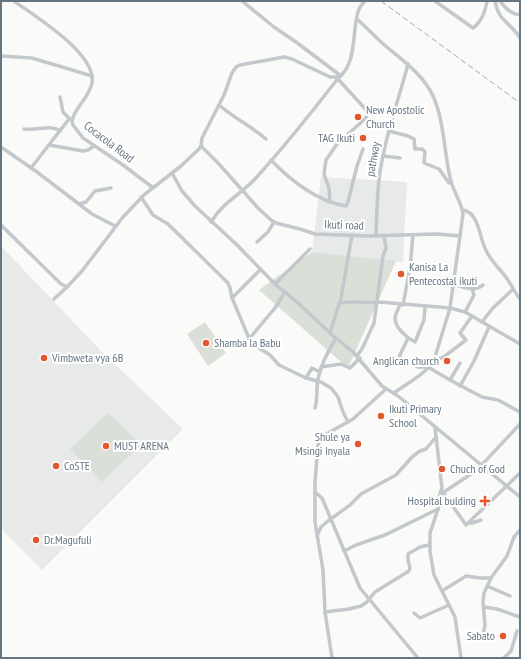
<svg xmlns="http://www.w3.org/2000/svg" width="521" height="659" font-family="'PT Sans Narrow',sans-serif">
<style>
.built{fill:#e8e9e9}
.green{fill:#dadfd7}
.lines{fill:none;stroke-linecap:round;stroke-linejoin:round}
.minor{stroke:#c3c8cc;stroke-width:3.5}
.rail{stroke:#a2aab0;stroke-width:1;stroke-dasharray:6 3;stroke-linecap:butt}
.poi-dot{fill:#e4572e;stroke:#fff;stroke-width:1.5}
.labels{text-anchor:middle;stroke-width:4;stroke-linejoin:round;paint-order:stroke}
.poi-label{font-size:12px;fill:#657683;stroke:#fff;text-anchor:start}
.street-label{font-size:12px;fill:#657683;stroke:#fff}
</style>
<rect width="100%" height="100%" fill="#fafaf8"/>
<g class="built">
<polygon points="321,177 407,182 403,262 312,252"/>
<polygon points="1,246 101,351 183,429 42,570 1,529"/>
</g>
<g class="green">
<polygon points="312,252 396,261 348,368 259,290"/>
<polygon points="205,322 226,353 208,366 187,334"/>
<polygon points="108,413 141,444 102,482 70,449"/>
</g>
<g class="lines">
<g class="minor">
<path d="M 14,1 C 36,17 97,54 92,83 C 90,95 79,104 74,115 L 72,121 L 73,125 L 83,138 L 123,165 L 152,187"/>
<polyline points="242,1 274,27 296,42 341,76"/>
<path d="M 435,1 L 473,28 C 482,21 485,12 487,1"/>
<path d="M 495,1 C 498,21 511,23 520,38"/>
<path d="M 500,1 C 505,8 511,14 520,15"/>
<path d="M 357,19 C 367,28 377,39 388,48 C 405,62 424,76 433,96 C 444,120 444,151 450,177 C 452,190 461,200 463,214 L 450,308 L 435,357 C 429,373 407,383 394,393"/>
<polyline points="1,56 32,58 92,76"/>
<polyline points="60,97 63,112 71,120"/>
<path d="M 219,105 C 234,118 251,126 266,139"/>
<path d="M 24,129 C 37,131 50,124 60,131"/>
<polyline points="389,131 408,136 414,139 415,149 422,149 425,152 424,163 439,169 449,183"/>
<polyline points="49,145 83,151 88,150 94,146"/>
<polyline points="201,146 219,164 258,208 271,220 276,223 300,229 315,234 366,236 437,234 460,236"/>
<polyline points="1,147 37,172 92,214 115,226"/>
<polyline points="383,156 400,158"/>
<path d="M 271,160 C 290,180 318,202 346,206 L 348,202 L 357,166 L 363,149"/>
<polyline points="31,168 69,119"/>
<polyline points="172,173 182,191 195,206 236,244 275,284 297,302 330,333 353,352 382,386 398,396 520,497"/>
<polyline points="141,197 153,215 168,224 228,283 230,288 232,298 251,343 270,355 279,365 306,378 321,382 331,388 338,397 343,412 348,422"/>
<polyline points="330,202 329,188 324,174 326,160 337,144 366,118 368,112 338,79"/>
<polyline points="79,204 86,202 95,191 111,188"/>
<path d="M 463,210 C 479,213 479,236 485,248 C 489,259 498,267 505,276 C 511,283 514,292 520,299"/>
<path d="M 211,222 C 222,203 241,194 255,179 C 285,146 312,112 339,77"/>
<path d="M 1,225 L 61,284 L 67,287 L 82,271 L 123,217 L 145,194 L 181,166 L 199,149 L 201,146 L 202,138 L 224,95 L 232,73 L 236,67 L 240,65 L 284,57 L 292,59 L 330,77 L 339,77 C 357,64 352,31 358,12 C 359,8 362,4 365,1"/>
<path d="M 376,236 C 377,209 377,182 383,156 C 389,125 400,95 408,64"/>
<polyline points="257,242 268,232 274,222"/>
<polyline points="275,284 310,249"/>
<path d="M 453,284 C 463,287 474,292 483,285"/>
<polyline points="232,298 261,269"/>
<polyline points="54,299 67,287"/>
<path d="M 339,303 C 353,300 366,304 380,302 L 450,308 L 465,312 L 520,344"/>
<path d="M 400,305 C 398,309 396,313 395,317 C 394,327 407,338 415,342 L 424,320 L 425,306"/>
<polyline points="403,305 410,268 413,235"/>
<polyline points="465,312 474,295 472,289"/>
<polyline points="482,322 493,308 512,290"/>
<polyline points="330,333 341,298 352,235"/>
<polyline points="408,338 399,357 418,367 428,367 450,380 482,397 498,400 520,412"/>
<polyline points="249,339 275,308 285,292"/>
<polyline points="357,356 363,347 374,323 383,256 386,248 384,236"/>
<polyline points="433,362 445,356 466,340 460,333 472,316"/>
<polyline points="321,367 341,364 350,368 360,358"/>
<polyline points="306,378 312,368 320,372"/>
<polyline points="450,380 460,363"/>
<polyline points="460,386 474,361 489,327"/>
<path d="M 315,408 C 318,398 316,389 318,379 C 321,364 328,351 336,338"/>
<polyline points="435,428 442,488 438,499 439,506 430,533 430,552 434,575 455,617 461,658"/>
<polyline points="315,492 322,498 360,588 418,658"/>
<polyline points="443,492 466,525 468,523 472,523 481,520"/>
<polyline points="441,494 477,470 520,424"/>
<polyline points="468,523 520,473"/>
<polyline points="317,536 321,527 328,521 350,505 361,494 396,475 412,457 420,451 426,449 436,437"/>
<polyline points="344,551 356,545 385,535 438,509"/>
<polyline points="487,586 510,596"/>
<polyline points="442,591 466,576 480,578 491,578"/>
<polyline points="484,607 497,609 520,617"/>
<polyline points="325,612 349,609 361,606 367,602 375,592 409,571 410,568 408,560 408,554 420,547 429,545"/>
<polyline points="414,613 420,618 449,605"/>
<polyline points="483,635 485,625 483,602 484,593 491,578 507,556 514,537 520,530"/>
<polyline points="332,658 325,612 323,570 315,522 315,482 318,445 321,437 353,419 386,389"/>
<polyline points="504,658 511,651 517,631"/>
</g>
<polyline class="rail" points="381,1 520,103"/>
</g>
<g class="poi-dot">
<circle cx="358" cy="117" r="4"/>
<circle cx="363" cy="138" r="4"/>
<circle cx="401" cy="274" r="4"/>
<circle cx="206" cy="343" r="4"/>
<circle cx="44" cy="358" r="4"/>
<circle cx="447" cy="361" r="4"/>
<circle cx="381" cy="416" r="4"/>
<circle cx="358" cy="444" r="4"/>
<circle cx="106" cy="446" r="4"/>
<circle cx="56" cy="466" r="4"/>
<circle cx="442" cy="469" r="4"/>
<path d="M483 495h4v4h4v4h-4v4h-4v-4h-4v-4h4z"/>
<circle cx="36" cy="540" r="4"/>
<circle cx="503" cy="636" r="4"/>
</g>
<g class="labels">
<g class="poi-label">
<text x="366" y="114">New Apostolic<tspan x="366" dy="14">Church</tspan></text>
<text x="355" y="142" text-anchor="end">TAG Ikuti</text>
<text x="409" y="271">Kanisa La<tspan x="409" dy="14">Pentecostal ikuti</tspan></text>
<text x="214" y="347">Shamba la Babu</text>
<text x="52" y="362">Vimbweta vya 6B</text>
<text x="439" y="365" text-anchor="end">Anglican church</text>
<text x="389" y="413">Ikuti Primary<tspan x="389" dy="14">School</tspan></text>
<text x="350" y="441" text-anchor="end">Shule ya<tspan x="350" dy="14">Msingi Inyala</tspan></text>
<text x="114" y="450">MUST ARENA</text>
<text x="64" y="470">CoSTE</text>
<text x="450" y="473">Chuch of God</text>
<text x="476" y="505" text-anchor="end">Hospital bulding</text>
<text x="44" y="544">Dr.Magufuli</text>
<text x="495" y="640" text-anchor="end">Sabato</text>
</g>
<g class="street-label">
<text transform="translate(109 142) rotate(37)" y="4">Cocacola Road</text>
<text transform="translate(373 159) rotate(-80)" y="4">pathway</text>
<text transform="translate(344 225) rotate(2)" y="4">Ikuti road</text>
</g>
</g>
<rect width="521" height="659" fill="none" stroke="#657683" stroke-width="4"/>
</svg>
